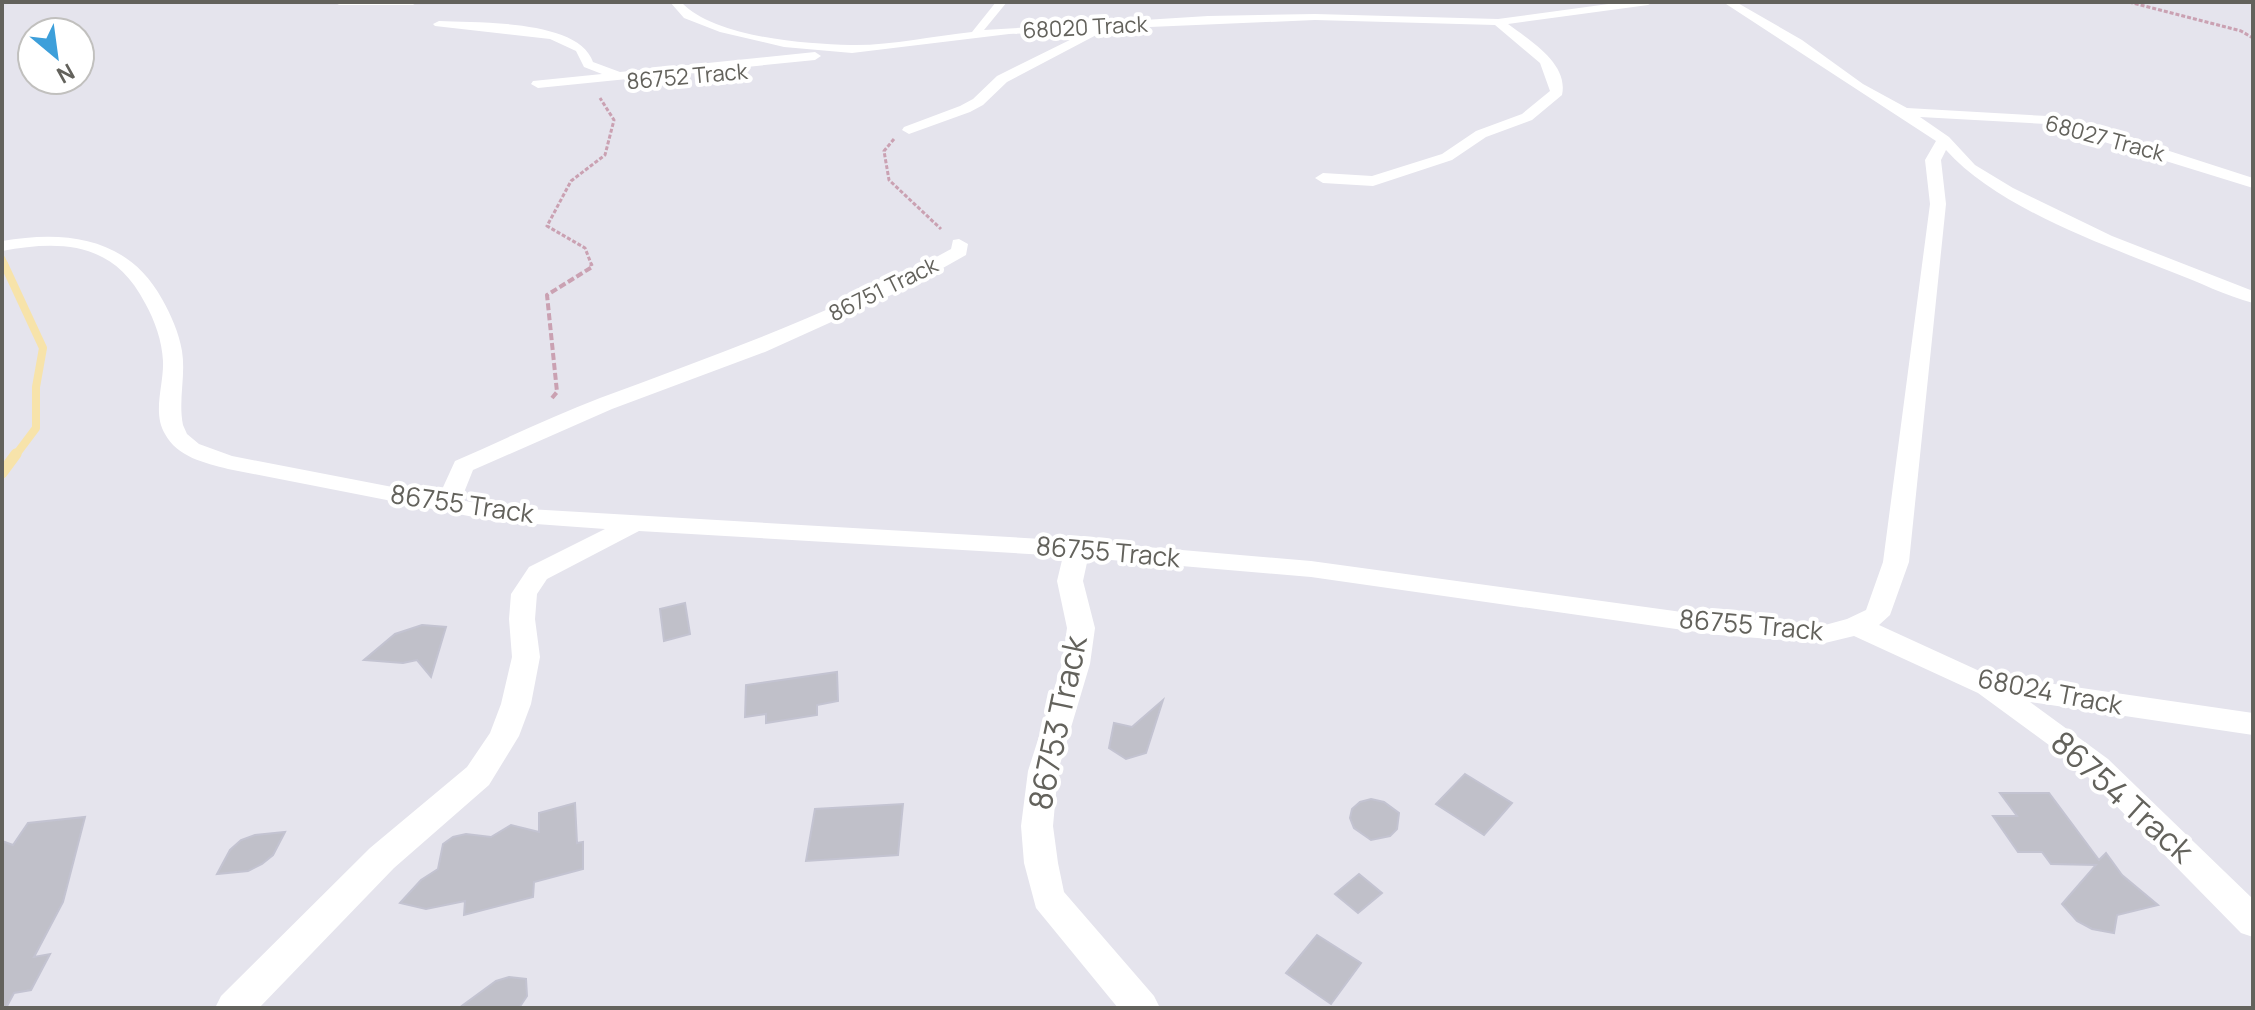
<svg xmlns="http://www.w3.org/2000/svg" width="2255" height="1010" font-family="Manrope,sans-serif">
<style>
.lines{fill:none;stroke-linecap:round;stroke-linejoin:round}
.stream-far2{stroke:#f7e3aa;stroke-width:7}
.stream-far1{stroke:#f7e3aa;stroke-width:8}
.stream{stroke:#f7e3aa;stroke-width:11}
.building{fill:#c0c0c9;stroke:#c3c3d1;stroke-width:2}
.path-far1{stroke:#caa1b2;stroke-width:3;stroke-dasharray:4 2;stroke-linecap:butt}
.path{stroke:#caa1b2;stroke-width:4;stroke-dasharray:7 3;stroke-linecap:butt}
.minor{fill:#fff;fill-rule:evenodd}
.labels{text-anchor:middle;stroke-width:8;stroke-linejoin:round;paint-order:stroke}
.far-street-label{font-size:22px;fill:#63625c;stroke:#fff}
.street-label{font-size:26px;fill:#63625c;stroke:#fff}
.near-street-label{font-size:32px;fill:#63625c;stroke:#fff}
</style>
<rect width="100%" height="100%" fill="#e5e4ed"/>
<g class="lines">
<polyline class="stream-far2" points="2,259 5,266"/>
<polyline class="stream-far1" points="4,264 43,348 36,387 36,428 15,456"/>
<polyline class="stream" points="2,473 16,454"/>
</g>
<g class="building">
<polygon points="685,603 690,634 664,641 660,609"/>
<polygon points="422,625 446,627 431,677 417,660 403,663 364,660 395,634"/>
<polygon points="837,672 838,701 817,705 817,715 766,723 766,714 745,717 746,685"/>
<polygon points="1163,700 1146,753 1126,759 1109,748 1114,723 1132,727"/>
<polygon points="1465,774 1512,803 1484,835 1436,804"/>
<polygon points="2000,793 2049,793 2099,860 2106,853 2122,875 2158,905 2117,915 2114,933 2092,929 2077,921 2062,904 2096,865 2051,864 2042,852 2018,852 1993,816 2017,816"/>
<polygon points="1371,799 1384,802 1399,813 1397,829 1390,836 1371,840 1354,828 1350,818 1352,809 1360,802"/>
<polygon points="575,803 577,843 583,842 583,869 534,882 533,897 464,915 465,901 426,909 400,903 421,880 438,869 443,844 453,837 466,834 491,837 511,825 539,832 539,813"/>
<polygon points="903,804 898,855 806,861 815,809"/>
<polygon points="85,817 63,902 34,957 50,954 31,990 14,993 6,1008 2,1008 2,841 13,845 28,823"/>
<polygon points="285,832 273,855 262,864 248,871 217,874 230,850 241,840 255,835"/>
<polygon points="1359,874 1382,893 1358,913 1335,894"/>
<polygon points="1317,935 1361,963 1331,1004 1286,973"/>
<polygon points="509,977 526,979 527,996 519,1008 459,1008 496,981"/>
</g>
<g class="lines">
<g class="path-far1">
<polyline points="2129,2 2241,31 2253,38"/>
<polyline points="894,139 884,151 889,180 941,229"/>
<polyline points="592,266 585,248 547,226 571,181 605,155 614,120 600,98"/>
</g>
<polyline class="path" points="552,398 557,392 547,295 592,267 591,264"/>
<g class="minor">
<polygon points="334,2 418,2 413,5 339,5"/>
<path d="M 670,2 L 681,2 C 714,37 803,44 850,45 C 889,46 932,36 972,32 L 996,2 L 1007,2 L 984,30 L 1208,16 L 1315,14 L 1498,19 L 1623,2 L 1653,2 L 1648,5 L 1508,24 C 1529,40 1569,63 1562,95 L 1532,120 L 1486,137 L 1452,160 L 1373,186 L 1323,183 L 1315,178 L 1323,173 L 1372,176 L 1442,154 L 1476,131 L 1522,114 L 1550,91 L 1540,63 L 1495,25 L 1315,20 L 1103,29 L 1102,32 L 1007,82 L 983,105 L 970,112 L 909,134 L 902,130 L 904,127 L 960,106 L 973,99 L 997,76 L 1090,30 L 1009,34 L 852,53 L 784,47 L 720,32 L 684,18 Z"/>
<path d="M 1723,2 L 1736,2 L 1802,40 L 1863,84 L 1907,108 L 2047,116 L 2129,138 L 2253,178 L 2253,188 L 2046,124 L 1920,117 L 1949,137 L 1975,165 L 2013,188 L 2112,236 L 2253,291 L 2253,303 C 2226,296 2199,282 2172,272 C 2101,244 1997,207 1946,150 L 1941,160 L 1946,204 L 1909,562 L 1890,615 L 1879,625 L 1986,674 L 2253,713 L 2253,735 L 2030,702 L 2108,759 L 2253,899 L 2253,937 L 2241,933 L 2086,775 L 2049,745 L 1978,693 L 1854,636 L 1825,643 L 1718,635 L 1311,577 L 1088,558 L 1083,581 L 1095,628 L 1090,664 L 1058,771 L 1053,826 L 1058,863 L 1064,892 L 1154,996 L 1160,1008 L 1118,1008 L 1036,908 L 1024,863 L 1021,826 L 1028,771 L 1062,664 L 1067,628 L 1057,581 L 1063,556 L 639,531 L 547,579 L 537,594 L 535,619 L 540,657 L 531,704 L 519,736 L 489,785 L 394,868 L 259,1008 L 215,1008 L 221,996 L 370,848 L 467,767 L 490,733 L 501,704 L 512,657 L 509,619 L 511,594 L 529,567 L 605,529 L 494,521 L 228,469 C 205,463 177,457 165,434 C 152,412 164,385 163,361 C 162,341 155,321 145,303 C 114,242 62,240 2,251 L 2,241 C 66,230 128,237 162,299 C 171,315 179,333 182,351 C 186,376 178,400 183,425 L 187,434 L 199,444 L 232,456 L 439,496 L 455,461 C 503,440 551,417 600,398 C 721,353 837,312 951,249 L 953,240 L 959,239 L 968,244 L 966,255 L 911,286 L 765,352 L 612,409 L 473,470 L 461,500 L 494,507 L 1077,541 L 1311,561 L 1718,617 L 1825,625 L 1847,619 L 1866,610 L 1883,562 L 1930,204 L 1925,160 L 1936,141 Z"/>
<path d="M 439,21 C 477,23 579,19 593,62 L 620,72 L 815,52 L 821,56 L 815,60 L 538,88 L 531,84 L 533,81 L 602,74 L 584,67 L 576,51 L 550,39 L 435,26 L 433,24 Z"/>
</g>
</g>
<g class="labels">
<g class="far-street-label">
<text transform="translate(1085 27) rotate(-3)" y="8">68020 Track</text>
<text transform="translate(687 76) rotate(-5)" y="8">86752 Track</text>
<text transform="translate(2105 138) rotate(15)" y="8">68027 Track</text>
<text transform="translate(883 289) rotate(-26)" y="8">86751 Track</text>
</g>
<g class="street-label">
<text transform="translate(462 504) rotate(8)" y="9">86755 Track</text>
<text transform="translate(1108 552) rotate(5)" y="9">86755 Track</text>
<text transform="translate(1751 625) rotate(5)" y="9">86755 Track</text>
<text transform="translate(2050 692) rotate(11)" y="9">68024 Track</text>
</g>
<g class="near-street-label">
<text transform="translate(1058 723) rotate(-78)" y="11">86753 Track</text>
<text transform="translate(2122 797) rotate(42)" y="11">86754 Track</text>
</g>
</g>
<rect width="2255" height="1010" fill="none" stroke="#63625c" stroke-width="8"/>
<g transform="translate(56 56) rotate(151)"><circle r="38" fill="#ffffff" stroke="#c1c0be" stroke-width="2"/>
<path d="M0-6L14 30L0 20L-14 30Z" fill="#3d9fda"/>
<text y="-12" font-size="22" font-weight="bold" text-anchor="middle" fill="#63625c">N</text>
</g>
</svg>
